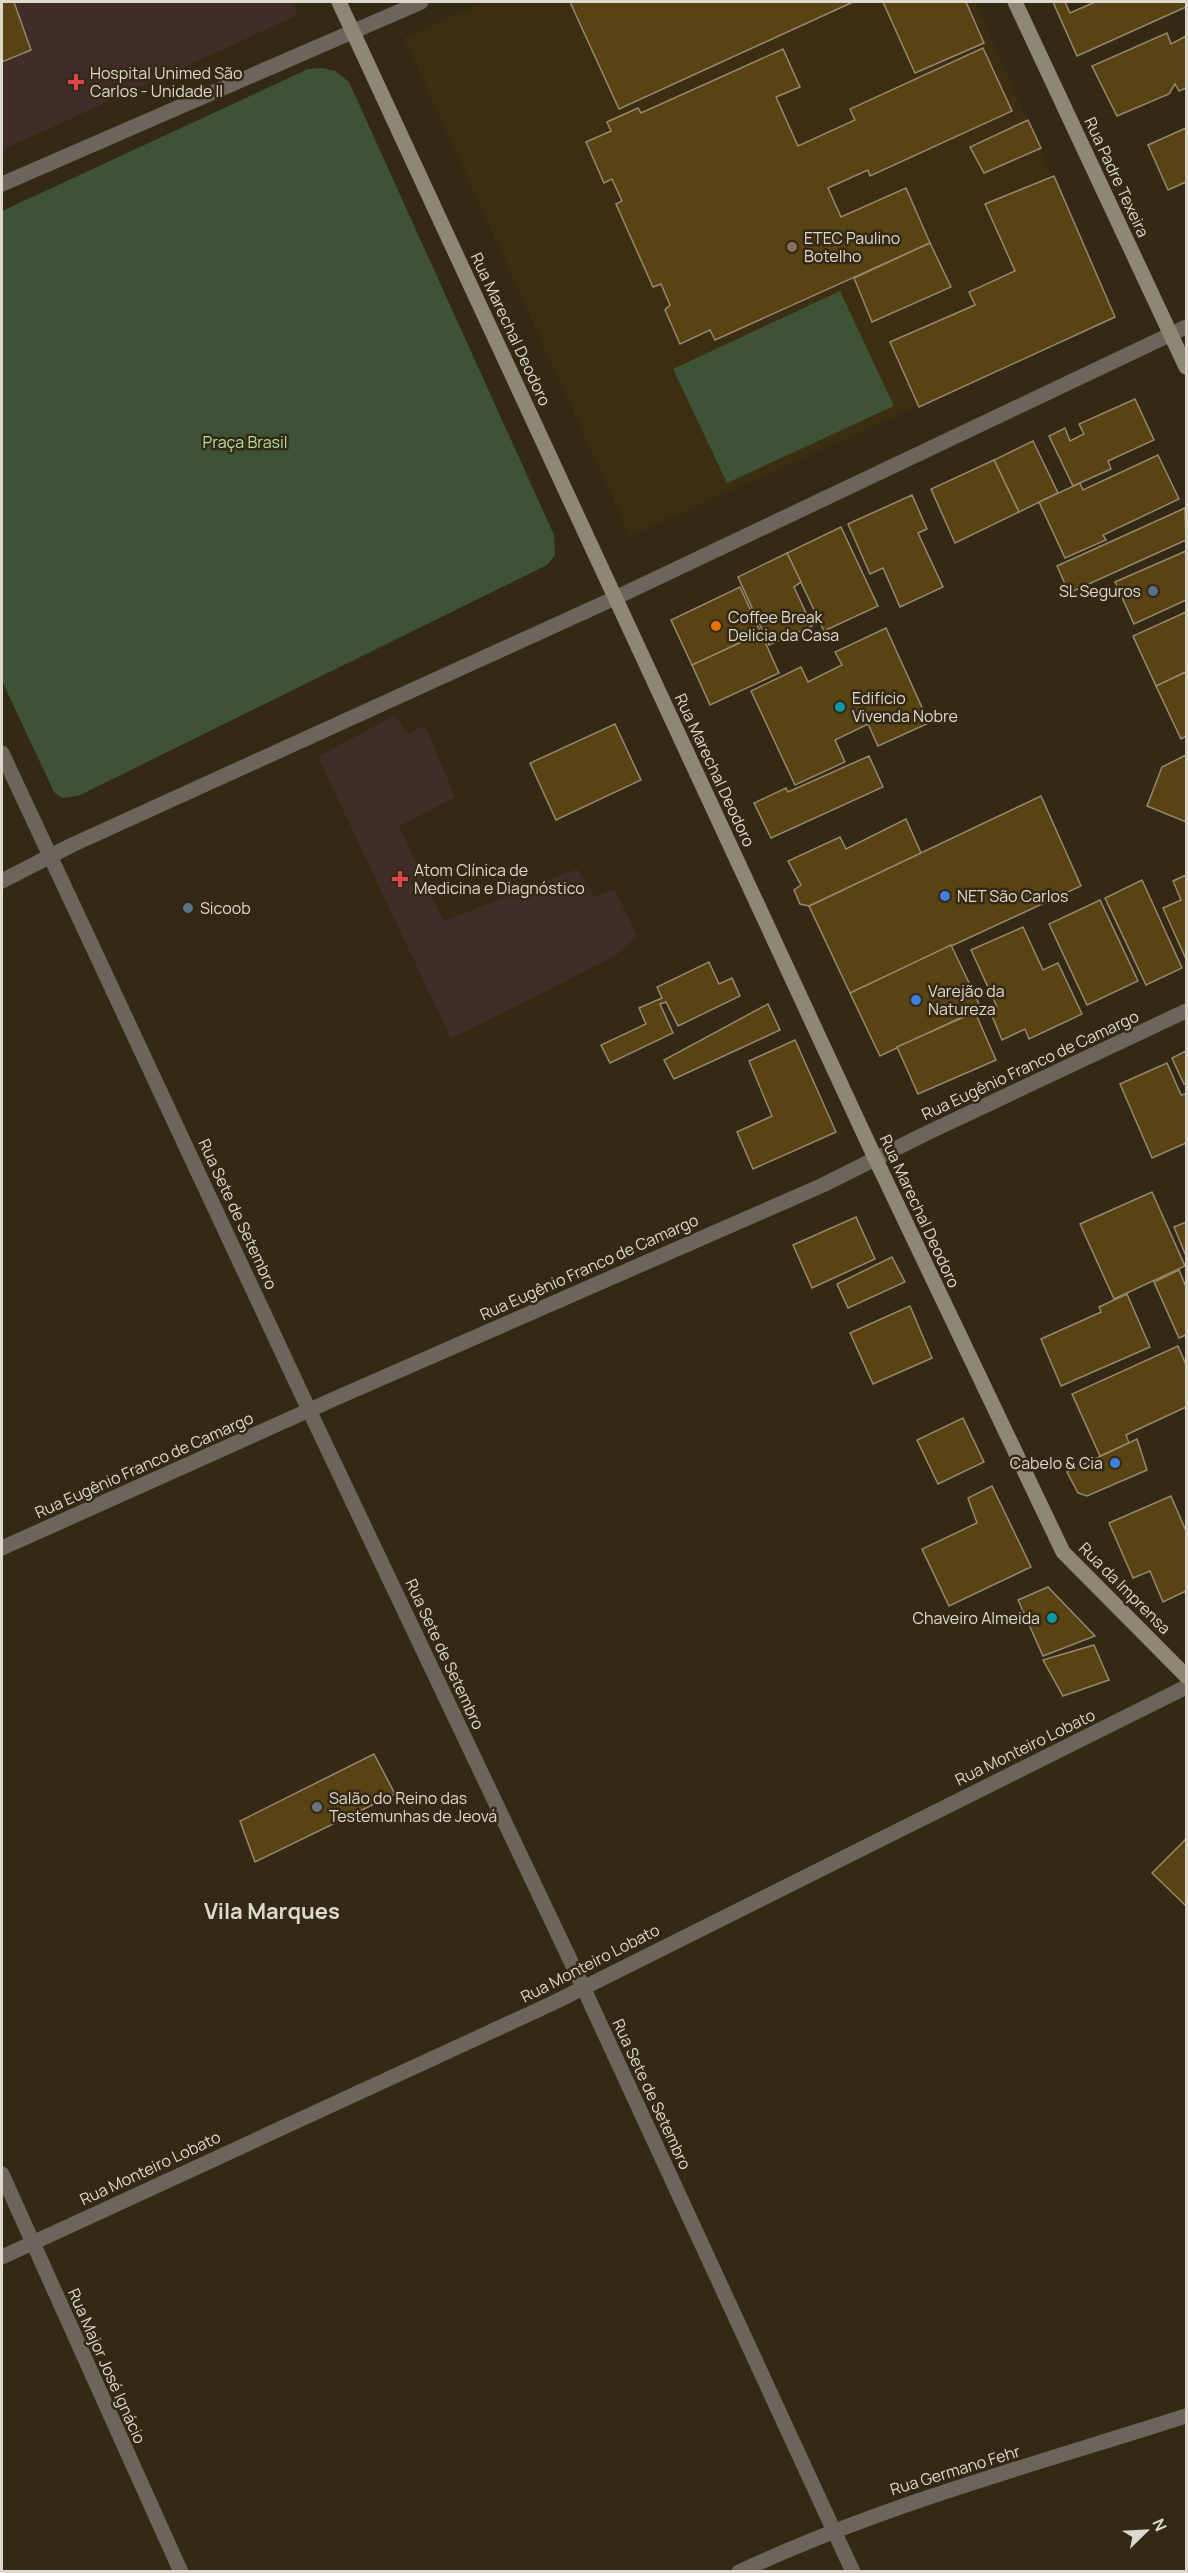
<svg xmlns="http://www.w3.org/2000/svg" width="1188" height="2573" font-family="Manrope,sans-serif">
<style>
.built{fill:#3c2e11}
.medical{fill:#402d27}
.green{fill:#3e5335}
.building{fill:#5a4313;stroke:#968870;stroke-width:1.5}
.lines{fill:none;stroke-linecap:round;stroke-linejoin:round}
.minor{stroke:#6b655c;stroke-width:15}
.secondary{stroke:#908676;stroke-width:15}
.health-dot{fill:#e0444e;stroke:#342914;stroke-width:2}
.education-dot{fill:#8d6e63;stroke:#342914;stroke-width:2}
.service-dot{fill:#5c6f8a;stroke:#342914;stroke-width:2}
.food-dot{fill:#e8710a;stroke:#342914;stroke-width:2}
.culture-dot{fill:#0f9aa8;stroke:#342914;stroke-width:2}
.shop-dot{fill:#3f7fe0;stroke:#342914;stroke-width:2}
.worship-dot{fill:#6b7280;stroke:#342914;stroke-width:2}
.labels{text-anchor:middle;stroke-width:5;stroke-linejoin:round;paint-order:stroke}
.poi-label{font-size:16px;fill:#dfd8cc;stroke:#342914;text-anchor:start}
.street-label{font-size:16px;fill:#dfd8cc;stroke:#342914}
.park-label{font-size:16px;fill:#b1df9e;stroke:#342914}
.district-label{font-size:22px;font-weight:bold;fill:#dfd8cc;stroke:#342914}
</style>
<rect width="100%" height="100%" fill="#342914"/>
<polygon class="built" points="484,2 975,2 1115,317 630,536 404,38"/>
<g class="medical">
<polygon points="2,2 291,2 298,15 2,150"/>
<polygon points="395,715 407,734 425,726 455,797 399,826 444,921 577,869 595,897 615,889 637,936 615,956 451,1039 318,757"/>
</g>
<g class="green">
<polygon points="322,68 335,71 349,82 554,535 555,555 547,565 78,796 62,798 54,792 2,681 2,211 308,69"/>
<polygon points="840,291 894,406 727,483 673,369"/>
</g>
<g class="building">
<polygon points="2,2 14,2 31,50 2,62"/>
<polygon points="570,2 853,2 619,109"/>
<polygon points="883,2 966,2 984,43 915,73"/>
<polygon points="1053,2 1065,2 1070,13 1095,2 1186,2 1186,7 1077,56"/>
<polygon points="1167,33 1171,44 1186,36 1186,88 1179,91 1175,84 1169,94 1117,116 1092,66"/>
<polygon points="983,48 1012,111 870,176 868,170 828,188 841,217 906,188 930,243 715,340 710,330 680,344 665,310 670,305 661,284 653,287 616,204 622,201 612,179 604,183 586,142 611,131 607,122 638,108 641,113 783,49 800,87 776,97 798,146 855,120 850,109"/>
<polygon points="1028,120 1041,148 984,173 970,147"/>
<polygon points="1186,128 1186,182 1168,190 1148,145"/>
<polygon points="1054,176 1115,317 919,407 890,342 975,305 969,292 1015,271 985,204"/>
<polygon points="930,243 951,287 872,322 854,278"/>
<polygon points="1135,399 1154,440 1108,461 1111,469 1073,486 1049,436 1065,428 1070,441 1084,434 1079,424"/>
<polygon points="1033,441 1058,493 1019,512 994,460"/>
<polygon points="1158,455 1179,499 1103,535 1106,540 1065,558 1039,502 1080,483 1083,490"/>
<polygon points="994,460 1019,512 955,543 931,489"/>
<polygon points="912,495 927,529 918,533 943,587 900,607 883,568 870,574 848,524"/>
<polygon points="1185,508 1186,540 1069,593 1057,566"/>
<polygon points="841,527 878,606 824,631 787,553"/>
<polygon points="1186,551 1186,600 1134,624 1115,582"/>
<polygon points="787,553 801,582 794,587 812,626 769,645 738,577"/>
<polygon points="740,587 761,633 692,665 671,620"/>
<polygon points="1186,612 1186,672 1156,686 1133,636"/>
<polygon points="886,628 929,723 878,746 868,724 835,740 845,762 795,785 751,691 801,667 808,682 842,665 835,652"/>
<polygon points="761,633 779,673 710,705 692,665"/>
<polygon points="1186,672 1186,736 1181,739 1156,686"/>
<polygon points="615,724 641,780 556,820 530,763"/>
<polygon points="1186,755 1186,822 1147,806 1162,767"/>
<polygon points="869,756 883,787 771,838 754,803 786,788 788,792"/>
<polygon points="1041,796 1081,886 850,993 809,906"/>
<polygon points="906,819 921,853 809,906 800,904 794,890 801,885 788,861 840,837 846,849"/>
<polygon points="1186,875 1186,959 1163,908 1181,900 1173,881"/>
<polygon points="1142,880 1182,968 1146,985 1105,898"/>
<polygon points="1100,900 1138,981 1087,1005 1049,924"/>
<polygon points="1023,927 1043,970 1058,963 1082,1014 1029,1039 1025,1029 1002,1040 990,1011 997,1007 971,950"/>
<polygon points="951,945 981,1008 880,1056 850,993"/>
<polygon points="709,962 719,984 732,978 740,996 678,1026 666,1002 660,1004 673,1033 610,1063 601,1045 646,1024 639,1008 662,998 657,987"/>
<polygon points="768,1004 780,1030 674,1079 664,1060"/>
<polygon points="975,1012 996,1060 918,1094 897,1047"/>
<polygon points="795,1040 836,1132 753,1169 737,1132 772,1116 749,1061"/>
<polygon points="1186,1051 1186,1083 1184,1084 1172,1058"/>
<polygon points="1167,1063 1181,1095 1186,1094 1186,1143 1152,1158 1120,1084"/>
<polygon points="1152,1192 1185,1266 1114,1299 1080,1224"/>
<polygon points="856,1217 875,1259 812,1288 793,1245"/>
<polygon points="1186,1222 1186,1256 1174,1227"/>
<polygon points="892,1257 905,1282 848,1308 837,1284"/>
<polygon points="1179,1270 1186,1287 1186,1335 1179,1338 1154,1282"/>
<polygon points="1127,1294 1150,1347 1061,1386 1041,1339 1101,1312 1099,1307"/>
<polygon points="910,1306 932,1358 873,1384 850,1333"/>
<polygon points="1178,1346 1186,1365 1186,1407 1126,1435 1129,1443 1100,1456 1072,1394"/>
<polygon points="963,1418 984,1462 938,1484 917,1440"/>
<polygon points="1137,1439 1147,1470 1087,1496 1078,1493 1067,1472"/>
<polygon points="992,1486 1031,1567 949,1606 922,1549 977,1523 968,1498"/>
<polygon points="1171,1496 1186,1531 1186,1591 1163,1602 1150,1571 1133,1578 1109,1523"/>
<polygon points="1048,1587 1095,1636 1043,1656 1018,1600"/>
<polygon points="1094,1645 1109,1680 1063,1696 1043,1660"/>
<polygon points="374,1754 395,1794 255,1862 240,1821"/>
<polygon points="1186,1839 1186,1906 1152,1873"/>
</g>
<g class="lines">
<g class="minor">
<polyline points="2,184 421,2"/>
<polyline points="2,753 309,1410 583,1987 853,2572"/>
<polyline points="2,881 72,845 615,598 1186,327"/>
<polyline points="2,1548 334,1399 823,1185 927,1133 1186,1011"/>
<polyline points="2,2174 181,2572"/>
<polyline points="2,2257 553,2003 1186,1687"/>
<path d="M 739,2572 C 882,2505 1036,2464 1186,2416"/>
</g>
<g class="secondary">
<polyline points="339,2 876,1160 1063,1552 1186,1676"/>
<polyline points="1015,2 1186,367"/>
</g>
</g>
<g class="health-dot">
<path d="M73 73h6v6h6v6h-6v6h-6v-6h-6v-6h6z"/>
<path d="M397 870h6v6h6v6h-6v6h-6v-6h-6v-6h6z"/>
</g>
<circle class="education-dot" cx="792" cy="247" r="6"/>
<g class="service-dot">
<circle cx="1153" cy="591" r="6"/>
<circle cx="188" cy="908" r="6"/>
</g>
<circle class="food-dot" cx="716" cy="626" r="6"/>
<g class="culture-dot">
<circle cx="840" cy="707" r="6"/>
<circle cx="1052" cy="1618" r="6"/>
</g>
<g class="shop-dot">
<circle cx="945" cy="896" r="6"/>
<circle cx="916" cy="1000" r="6"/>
<circle cx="1115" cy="1463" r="6"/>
</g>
<circle class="worship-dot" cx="317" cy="1807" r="6"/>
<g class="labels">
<g class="poi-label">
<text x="90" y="79">Hospital Unimed São<tspan x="90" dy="18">Carlos - Unidade II</tspan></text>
<text x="804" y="244">ETEC Paulino<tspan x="804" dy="18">Botelho</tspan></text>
<text x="1141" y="597" text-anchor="end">SL Seguros</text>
<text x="728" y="623">Coffee Break<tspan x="728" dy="18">Delicia da Casa</tspan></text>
<text x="852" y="704">Edifício<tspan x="852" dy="18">Vivenda Nobre</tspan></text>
<text x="414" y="876">Atom Clínica de<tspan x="414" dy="18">Medicina e Diagnóstico</tspan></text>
<text x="957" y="902">NET São Carlos</text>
<text x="200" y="914">Sicoob</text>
<text x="928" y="997">Varejão da<tspan x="928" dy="18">Natureza</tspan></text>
<text x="1103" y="1469" text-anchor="end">Cabelo &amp; Cia</text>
<text x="1040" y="1624" text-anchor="end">Chaveiro Almeida</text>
<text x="329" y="1804">Salão do Reino das<tspan x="329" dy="18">Testemunhas de Jeová</tspan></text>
</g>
<g class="street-label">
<text transform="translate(1117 177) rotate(65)" y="6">Rua Padre Texeira</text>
<text transform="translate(511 329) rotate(65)" y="6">Rua Marechal Deodoro</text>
<text transform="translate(715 770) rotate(65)" y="6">Rua Marechal Deodoro</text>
<text transform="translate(1030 1065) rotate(-25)" y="6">Rua Eugênio Franco de Camargo</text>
<text transform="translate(920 1211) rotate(65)" y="6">Rua Marechal Deodoro</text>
<text transform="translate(238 1214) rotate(65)" y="6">Rua Sete de Setembro</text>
<text transform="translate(589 1267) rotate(-24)" y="6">Rua Eugênio Franco de Camargo</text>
<text transform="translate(144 1465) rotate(-24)" y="6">Rua Eugênio Franco de Camargo</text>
<text transform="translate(1125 1588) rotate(45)" y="6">Rua da Imprensa</text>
<text transform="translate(445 1654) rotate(65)" y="6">Rua Sete de Setembro</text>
<text transform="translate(1025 1747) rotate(-26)" y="6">Rua Monteiro Lobato</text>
<text transform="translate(590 1963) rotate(-27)" y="6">Rua Monteiro Lobato</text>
<text transform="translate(652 2094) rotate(65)" y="6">Rua Sete de Setembro</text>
<text transform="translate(150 2168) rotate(-25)" y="6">Rua Monteiro Lobato</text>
<text transform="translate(107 2366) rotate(66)" y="6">Rua Major José Ignácio</text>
<text transform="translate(955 2470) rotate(-17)" y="6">Rua Germano Fehr</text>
</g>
<g class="park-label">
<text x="245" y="448">Praça Brasil</text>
</g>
<g class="district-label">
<text x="272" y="1919">Vila Marques</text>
</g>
</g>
<rect width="1188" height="2573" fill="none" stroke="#dfd8cc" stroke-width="6"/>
<g transform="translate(1146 2531) rotate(66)" stroke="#342914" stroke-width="4.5" paint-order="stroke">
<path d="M0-4.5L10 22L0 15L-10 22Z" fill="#dfd8cc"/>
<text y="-9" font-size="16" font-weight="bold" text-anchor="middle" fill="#dfd8cc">N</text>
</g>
</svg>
